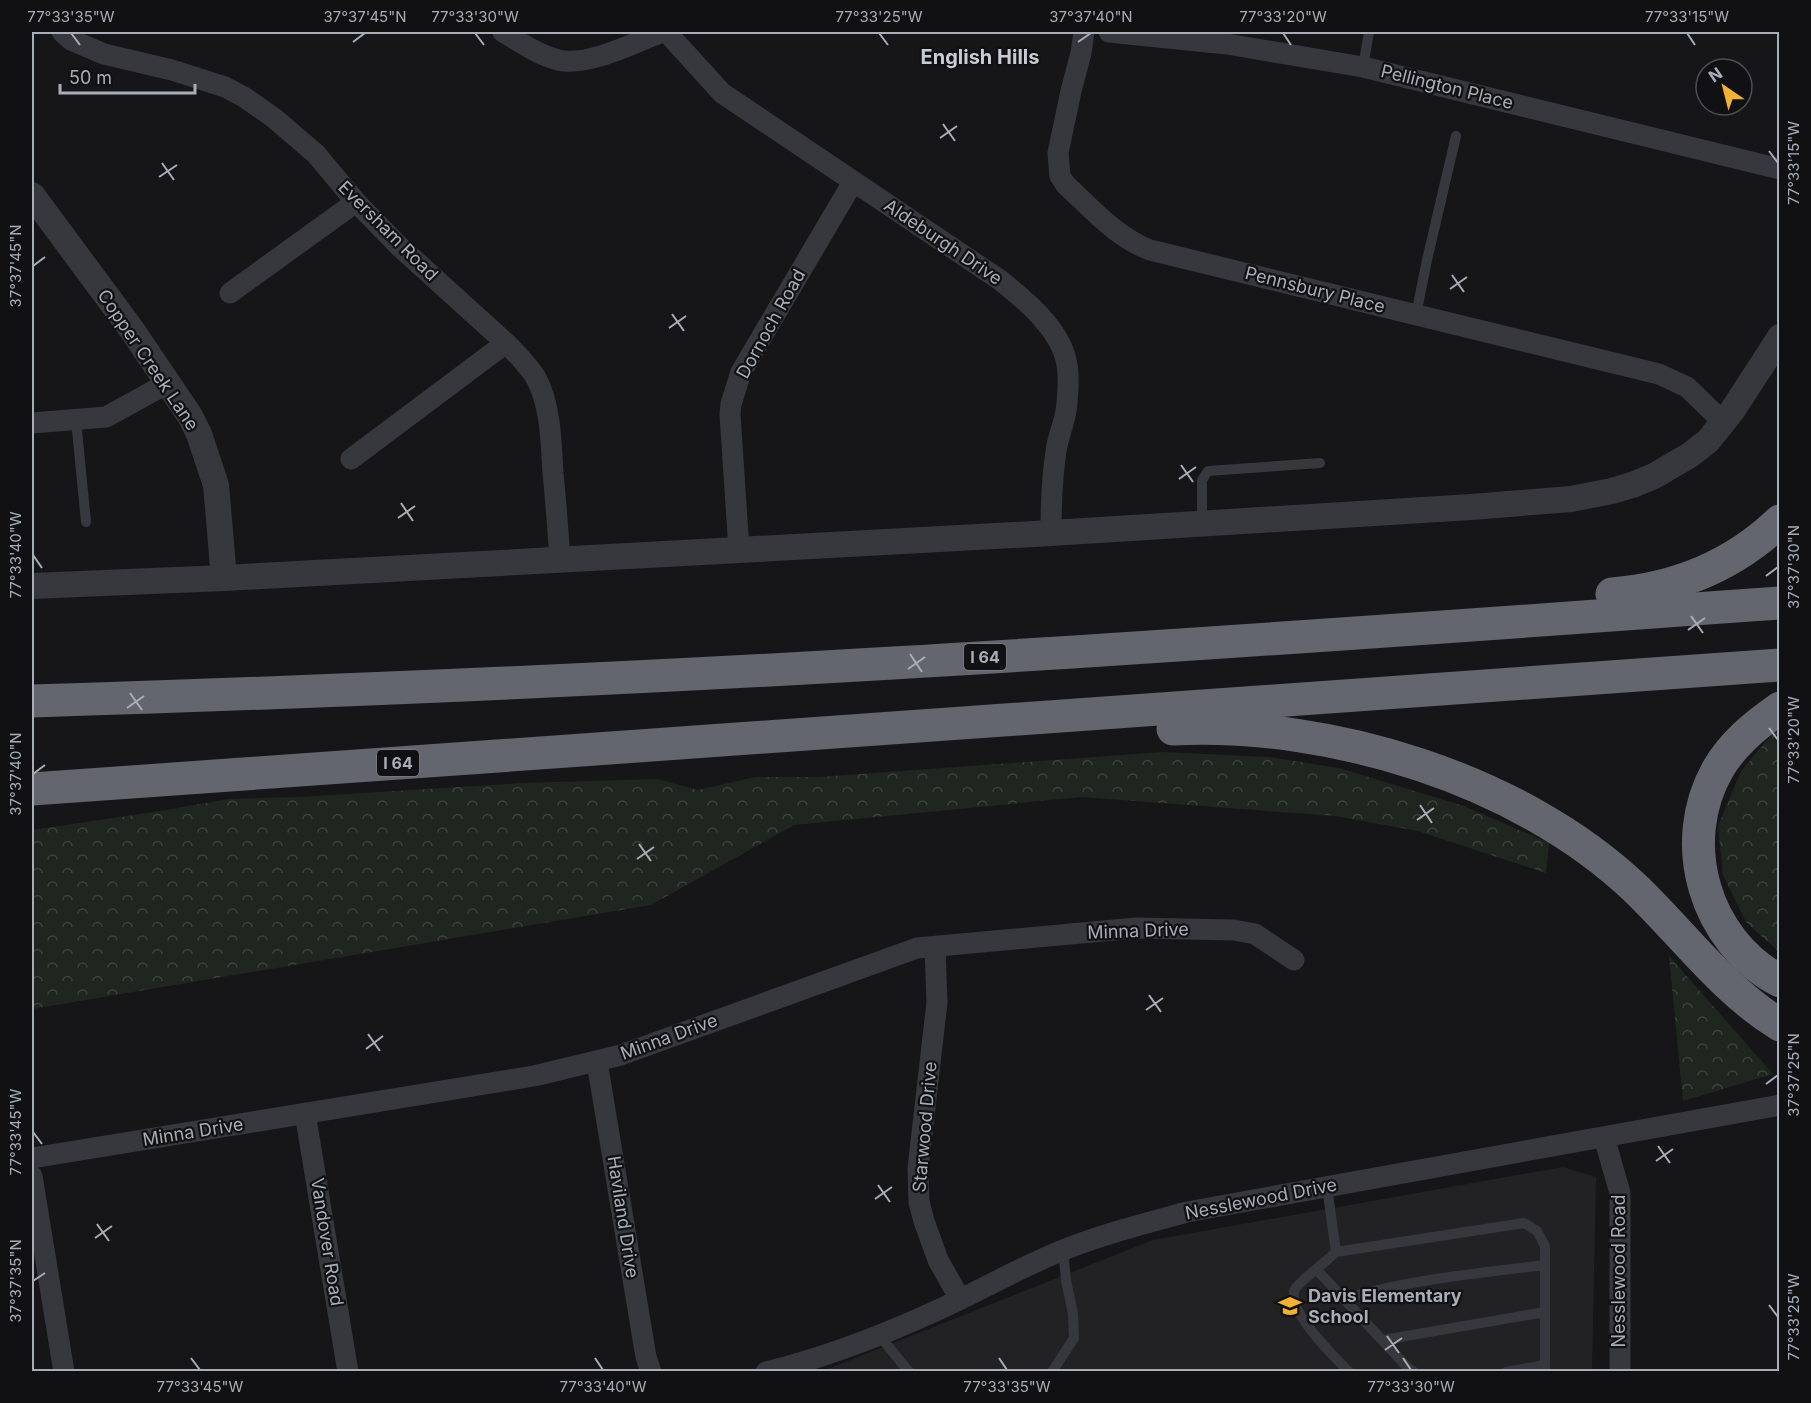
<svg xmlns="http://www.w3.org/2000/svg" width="1811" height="1403" font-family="Inter,sans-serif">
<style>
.built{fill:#222225}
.forest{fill:url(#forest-crowns)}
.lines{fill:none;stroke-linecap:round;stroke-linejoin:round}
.service{stroke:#37383d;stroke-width:10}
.minor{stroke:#37383d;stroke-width:21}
.tertiary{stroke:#37383d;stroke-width:26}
.motorway{stroke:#63666e;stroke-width:33}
.ticks{fill:none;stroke:#a8adb8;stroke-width:2}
.labels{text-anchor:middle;stroke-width:4.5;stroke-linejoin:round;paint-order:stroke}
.shield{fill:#111113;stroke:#7b7e86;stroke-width:1.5}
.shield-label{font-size:16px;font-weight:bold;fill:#a8adb8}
.street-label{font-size:18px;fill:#a8adb8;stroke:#111113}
.poi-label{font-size:18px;font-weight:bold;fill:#a8adb8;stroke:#111113;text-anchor:start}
.neighbourhood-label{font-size:20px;font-weight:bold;fill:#c9ccd4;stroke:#111113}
.neatline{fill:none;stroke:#a8adb8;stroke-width:2}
.ticks-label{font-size:15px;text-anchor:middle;fill:#a8adb8}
</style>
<defs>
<pattern id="forest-crowns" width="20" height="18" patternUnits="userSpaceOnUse" patternTransform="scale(1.5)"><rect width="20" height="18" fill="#1e261f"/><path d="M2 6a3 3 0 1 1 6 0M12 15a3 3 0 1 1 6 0" fill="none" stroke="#3c433d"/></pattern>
</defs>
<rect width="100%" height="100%" fill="#161618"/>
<polygon class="built" points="1563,1167 1596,1177 1592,1371 820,1372 1153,1240"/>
<g class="forest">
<polygon points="1779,729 1779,952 1746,922 1723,875 1718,826 1741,771 1775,731"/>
<polygon points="1162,752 1268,757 1339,768 1464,806 1549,843 1546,873 1418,831 1335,816 1081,797 794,825 651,905 32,1009 32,830 161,811 228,799 300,797 522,783 657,779 698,790 755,777 819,777"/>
<polygon points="1669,956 1773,1074 1683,1101"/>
</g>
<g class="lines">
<g class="service">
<polyline points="1363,67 1369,32"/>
<polyline points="1416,315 1427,260 1456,136"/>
<polyline points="76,420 86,522"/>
<polyline points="1202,523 1202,480 1208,471 1320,463"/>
<path d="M 1327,1187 L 1336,1252 C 1329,1259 1297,1284 1295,1289 C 1285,1310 1335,1357 1349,1372"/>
<polyline points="1336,1252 1524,1223 1537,1231 1545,1246 1545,1372"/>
<polyline points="1317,1270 1408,1368 1414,1372"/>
<path d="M 1343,1299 C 1409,1280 1477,1273 1545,1265"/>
<polyline points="879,1335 909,1372"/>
<polyline points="1383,1340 1545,1312"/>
<polyline points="1052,1372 1074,1338 1073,1314 1066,1280 1063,1250"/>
<polyline points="1506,1372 1545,1365"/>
</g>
<g class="minor">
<path d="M 62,32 L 71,40 L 104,54 L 172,70 L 225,87 L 244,97 L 274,118 L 316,154 L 356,202 L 400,247 L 506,343 C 517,354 528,365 536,378 C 551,406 551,442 553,473 C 556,502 558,531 560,560"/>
<path d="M 503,32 C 520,42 538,55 558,60 C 588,67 634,43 662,32"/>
<path d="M 669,32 L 672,38 L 722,93 L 1000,280 C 1024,299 1059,328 1066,360 C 1070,375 1068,395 1066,411 C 1064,424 1058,437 1056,451 C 1052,478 1051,506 1051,533"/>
<path d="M 1084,32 L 1081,53 L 1071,91 L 1058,153 L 1060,176 L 1066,185 C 1092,209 1116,237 1150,250 L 1659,374 L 1687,387 L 1723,422"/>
<polyline points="1109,32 1227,44 1363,67 1780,169"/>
<polyline points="230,293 356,202"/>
<polyline points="32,423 106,417 168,383"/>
<polyline points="351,459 506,343"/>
<polyline points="739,550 730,414 731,404 741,372 853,182"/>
<polyline points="935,947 937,1002 918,1168 919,1202 924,1221 938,1260 960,1299"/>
<polyline points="597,1062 646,1357 651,1372"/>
<polyline points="305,1113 348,1372"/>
<polyline points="1604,1137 1620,1193 1620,1372"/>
<polyline points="32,1158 534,1076 621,1055 917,948 1136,928 1234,930 1255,934 1294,960"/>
<polyline points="32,1176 64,1372"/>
<path d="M 766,1372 C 823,1358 876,1338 929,1314 C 972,1295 1013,1271 1056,1253 C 1099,1235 1143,1224 1187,1212 L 1780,1105"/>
</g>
<g class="tertiary">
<polyline points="32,195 132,330 190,416 199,434 216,485 224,578"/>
<polyline points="32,586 224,578 1051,533 1471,507 1571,499 1612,491 1635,484 1654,476 1690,455 1708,441 1732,411 1780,337"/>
</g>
<g class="motorway">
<path d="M 1612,594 C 1675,589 1733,566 1780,521"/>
<path d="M 32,701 C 319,692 606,680 893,663 C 1189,646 1484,624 1780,603"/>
<path d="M 1780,708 C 1756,725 1733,743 1718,769 C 1676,842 1704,941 1780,981"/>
<path d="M 1173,729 C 1330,721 1520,779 1635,888 C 1683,934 1723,990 1780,1025"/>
<polyline points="32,789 1780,665"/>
</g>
</g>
<path class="ticks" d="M 71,33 L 80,45M 475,33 L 484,45M 879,33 L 888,45M 1283,33 L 1291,45M 1687,33 L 1695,45M 353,42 L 365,33M 1078,42 L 1091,33M 943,124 L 955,141M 940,138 L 957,126M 1769,151 L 1778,163M 162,163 L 174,180M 159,177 L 177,165M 33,266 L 45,257M 1452,275 L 1464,292M 1450,289 L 1467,277M 672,314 L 684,331M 669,328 L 686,316M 1181,465 L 1193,482M 1179,479 L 1196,467M 401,503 L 413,521M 398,518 L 415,506M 33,555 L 42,568M 1766,576 L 1778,567M 1691,616 L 1703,633M 1688,630 L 1705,618M 910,654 L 922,672M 908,669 L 925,657M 130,693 L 142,710M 127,708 L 144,696M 1769,728 L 1778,740M 33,774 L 45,765M 1420,805 L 1432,823M 1417,820 L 1434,808M 639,844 L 651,861M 637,859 L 654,847M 1149,995 L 1161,1012M 1146,1010 L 1163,998M 368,1034 L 380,1051M 366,1049 L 383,1036M 1766,1084 L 1778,1075M 33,1132 L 42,1144M 1658,1146 L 1670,1163M 1656,1161 L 1673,1149M 878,1185 L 890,1202M 875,1199 L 892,1187M 97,1224 L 109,1241M 95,1238 L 112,1226M 33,1281 L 45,1273M 1769,1305 L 1778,1317M 1387,1336 L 1399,1353M 1385,1350 L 1402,1338M 191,1358 L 200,1370M 595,1358 L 603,1370M 999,1358 L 1007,1370M 1403,1358 L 1411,1370"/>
<defs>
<g id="school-bare" transform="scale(1.8)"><path d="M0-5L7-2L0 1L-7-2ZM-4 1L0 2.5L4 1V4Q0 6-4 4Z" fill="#f2b134" stroke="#111113" stroke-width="2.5" paint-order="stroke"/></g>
</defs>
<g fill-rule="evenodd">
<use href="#school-bare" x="1290" y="1306"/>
</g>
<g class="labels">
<g class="shield">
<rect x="964" y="644" width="42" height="26" rx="4.5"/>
<rect x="377" y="750" width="42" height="26" rx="4.5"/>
</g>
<g class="shield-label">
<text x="985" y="663">I 64</text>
<text x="398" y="769">I 64</text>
</g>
<g class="street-label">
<text transform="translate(1447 87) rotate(14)" y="6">Pellington Place</text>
<text transform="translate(388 231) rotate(45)" y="6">Eversham Road</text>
<text transform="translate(943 242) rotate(34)" y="6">Aldeburgh Drive</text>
<text transform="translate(1315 290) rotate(14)" y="6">Pennsbury Place</text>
<text transform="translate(771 324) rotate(-61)" y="6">Dornoch Road</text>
<text transform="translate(148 360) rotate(56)" y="6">Copper Creek Lane</text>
<text transform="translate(1138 931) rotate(-2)" y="6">Minna Drive</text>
<text transform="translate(669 1037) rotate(-20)" y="6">Minna Drive</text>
<text transform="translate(925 1127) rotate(-85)" y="6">Starwood Drive</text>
<text transform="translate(193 1132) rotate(-9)" y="6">Minna Drive</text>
<text transform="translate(1261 1199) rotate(-11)" y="6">Nesslewood Drive</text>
<text transform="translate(623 1217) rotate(81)" y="6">Haviland Drive</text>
<text transform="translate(327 1242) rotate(81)" y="6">Vandover Road</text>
<text transform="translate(1619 1271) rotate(-90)" y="6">Nesslewood Road</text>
</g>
<g class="poi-label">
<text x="1308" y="1302">Davis Elementary<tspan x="1308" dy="21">School</tspan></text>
</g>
<g class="neighbourhood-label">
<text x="980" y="64">English Hills</text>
</g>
</g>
<rect width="1811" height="1403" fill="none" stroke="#111113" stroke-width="66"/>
<g transform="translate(1724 87) rotate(325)"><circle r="28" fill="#111113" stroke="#4d4f55" stroke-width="1.5"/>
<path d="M0-4.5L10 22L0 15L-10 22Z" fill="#f2b134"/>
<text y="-9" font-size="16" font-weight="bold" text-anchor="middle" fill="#a8adb8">N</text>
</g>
<path d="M60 84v9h135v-9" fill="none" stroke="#a8adb8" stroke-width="3"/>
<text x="69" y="84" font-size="18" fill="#a8adb8" stroke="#111113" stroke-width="4.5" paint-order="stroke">50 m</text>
<rect x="33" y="33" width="1745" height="1337" class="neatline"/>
<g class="ticks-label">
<text x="71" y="22">77°33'35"W</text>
<text x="365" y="22">37°37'45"N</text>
<text x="475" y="22">77°33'30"W</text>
<text x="879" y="22">77°33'25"W</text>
<text x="1091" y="22">37°37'40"N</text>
<text x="1283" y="22">77°33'20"W</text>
<text x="1687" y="22">77°33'15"W</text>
<text transform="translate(1794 163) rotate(-90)" y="5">77°33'15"W</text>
<text transform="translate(16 266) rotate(-90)" y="5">37°37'45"N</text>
<text transform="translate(16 555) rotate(-90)" y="5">77°33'40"W</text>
<text transform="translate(1794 567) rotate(-90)" y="5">37°37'30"N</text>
<text transform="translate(1794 740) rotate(-90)" y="5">77°33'20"W</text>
<text transform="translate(16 774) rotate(-90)" y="5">37°37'40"N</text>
<text transform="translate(1794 1075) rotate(-90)" y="5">37°37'25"N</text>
<text transform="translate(16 1132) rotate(-90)" y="5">77°33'45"W</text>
<text transform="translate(16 1281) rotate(-90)" y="5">37°37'35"N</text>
<text transform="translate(1794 1317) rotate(-90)" y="5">77°33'25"W</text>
<text x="200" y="1392">77°33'45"W</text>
<text x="603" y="1392">77°33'40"W</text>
<text x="1007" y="1392">77°33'35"W</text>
<text x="1411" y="1392">77°33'30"W</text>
</g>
</svg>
